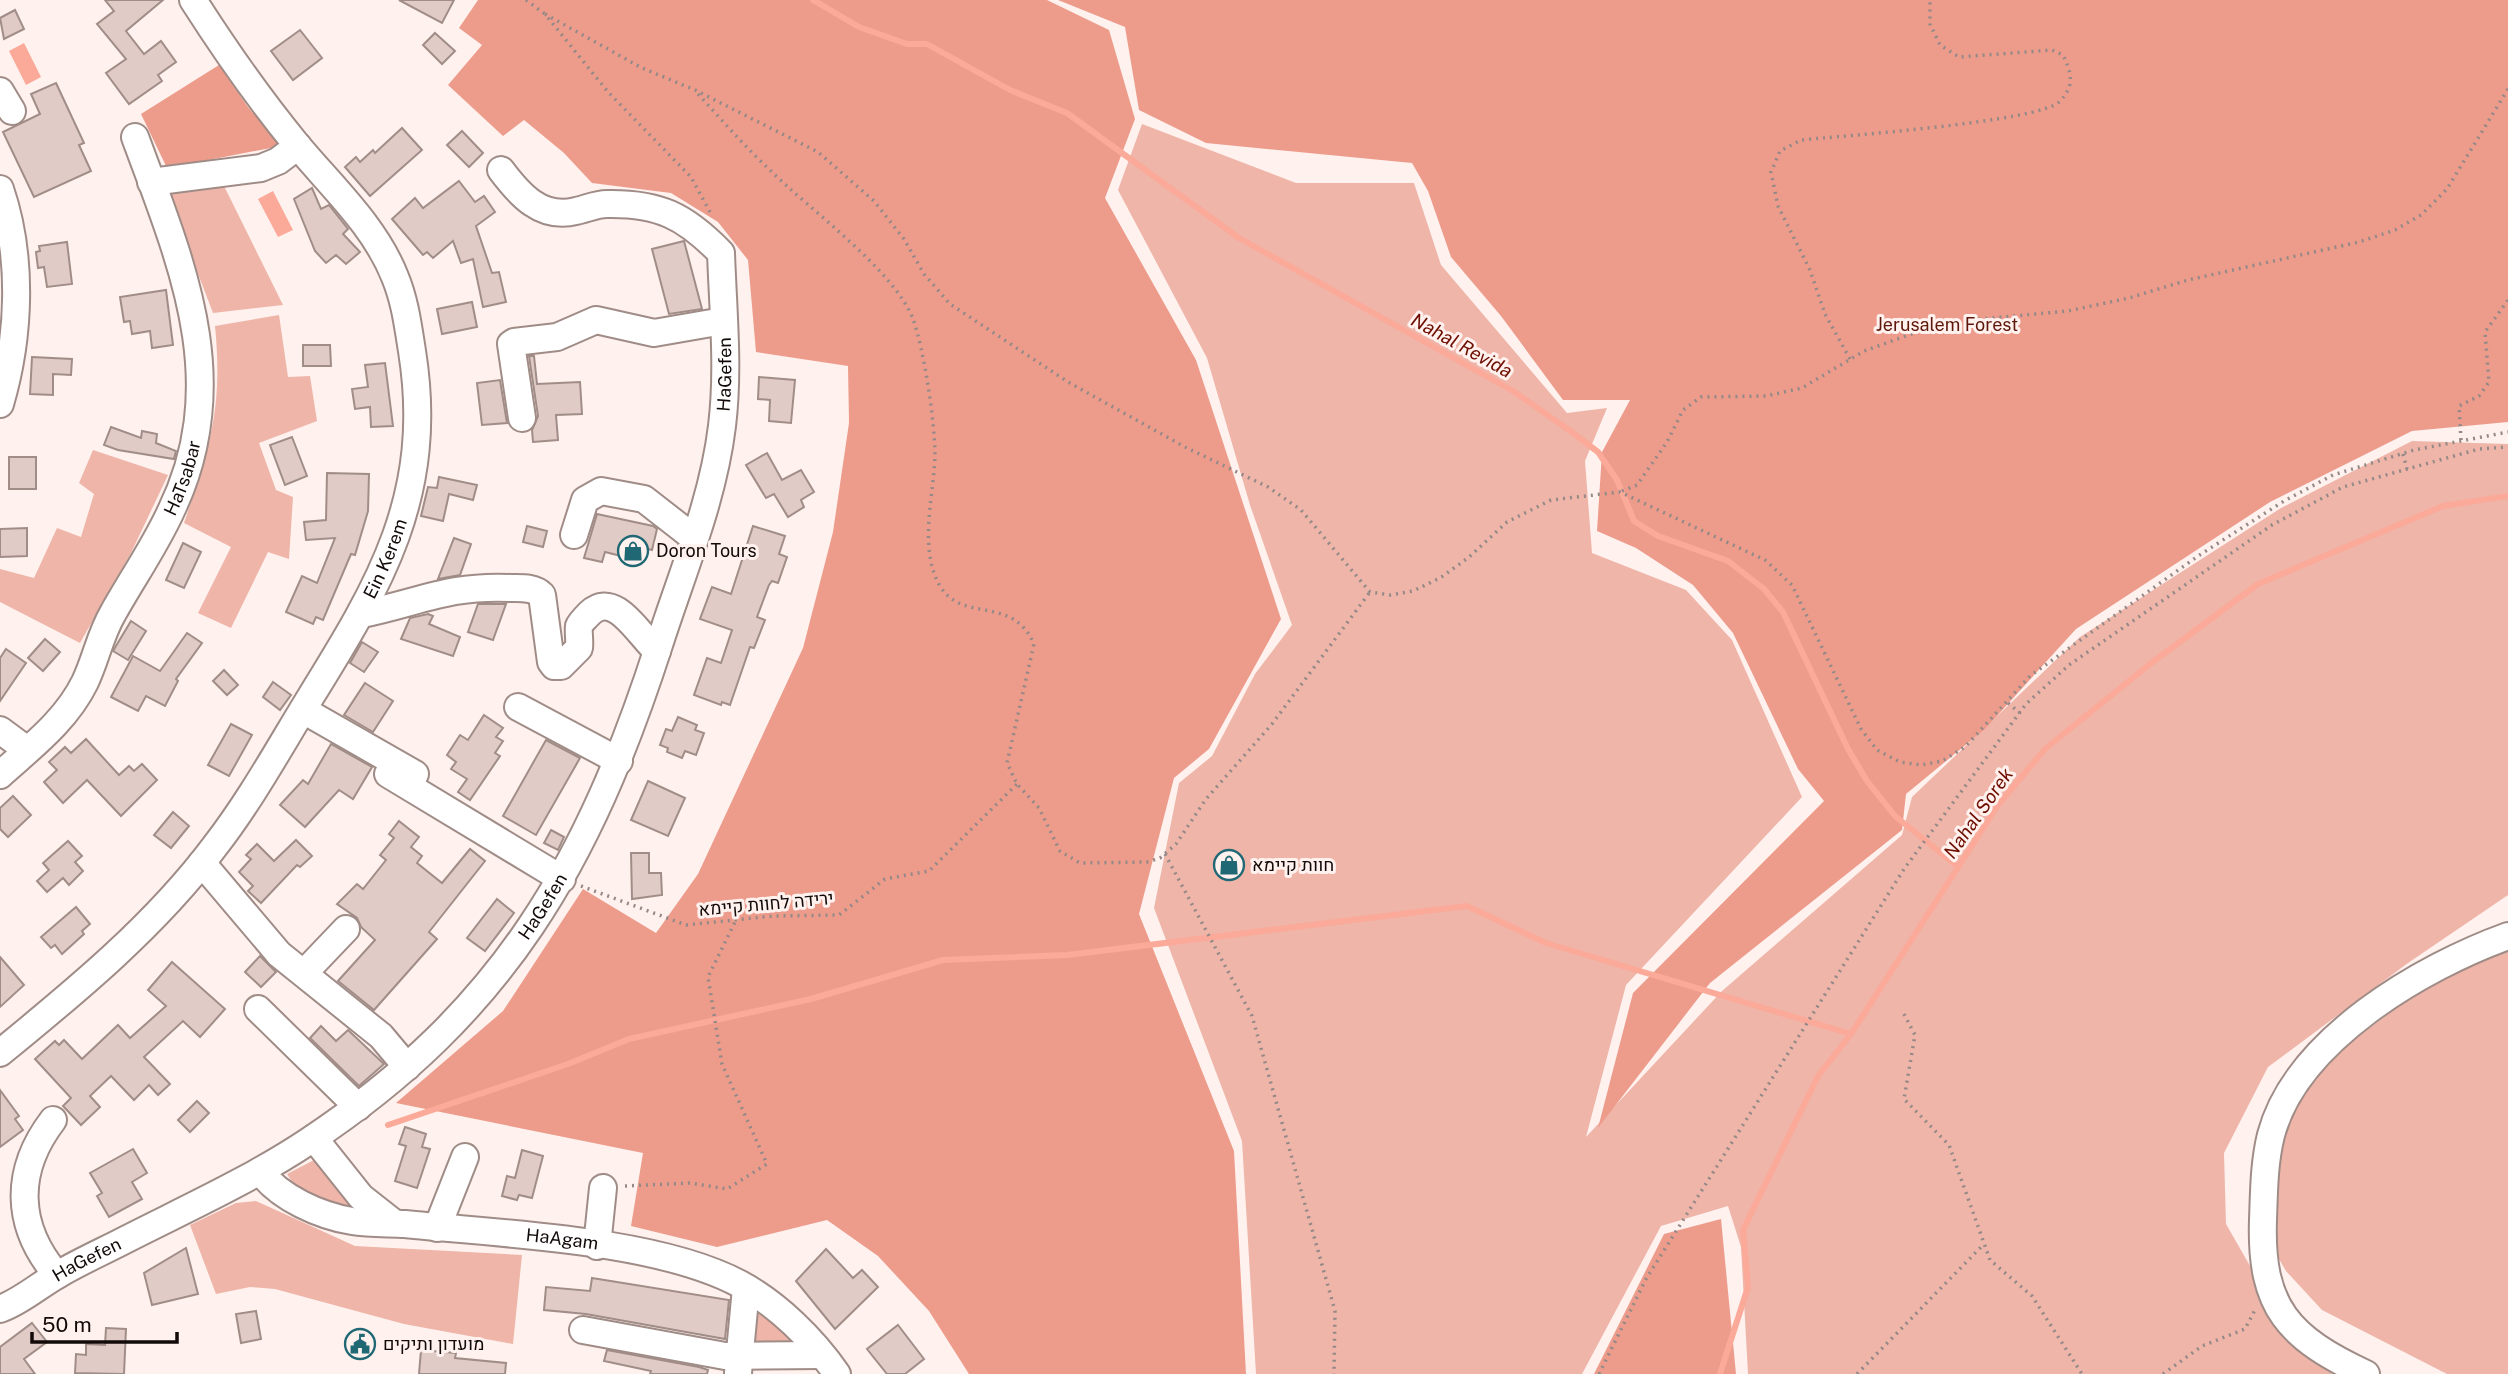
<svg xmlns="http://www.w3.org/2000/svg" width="2508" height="1374" font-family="'Public Sans',Heebo,sans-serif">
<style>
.green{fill:#efb5a9}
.forest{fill:#ed9c8c}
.water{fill:#fba999}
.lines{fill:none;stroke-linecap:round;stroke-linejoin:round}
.stream{stroke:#fba999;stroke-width:6}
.building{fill:#e1cbc6;stroke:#a18d88;stroke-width:2}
.minor-casing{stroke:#a08c87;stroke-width:30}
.path{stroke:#948987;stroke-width:3.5;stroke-dasharray:2 5;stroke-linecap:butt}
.minor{stroke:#fff;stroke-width:26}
.labels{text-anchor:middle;stroke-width:6;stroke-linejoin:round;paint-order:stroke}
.park-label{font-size:18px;fill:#5e170b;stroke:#fff1ee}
.street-label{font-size:18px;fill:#110a09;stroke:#fff1ee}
.poi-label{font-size:18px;fill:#110a09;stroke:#fff1ee;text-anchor:start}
.water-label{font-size:19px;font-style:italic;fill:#6e0e01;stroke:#fff1ee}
</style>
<rect width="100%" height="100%" fill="#fff1ee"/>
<g class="green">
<polygon points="1142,124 1296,183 1414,183 1441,265 1567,413 1607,408 1585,461 1592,553 1686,590 1732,640 1802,797 1626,985 1586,1137 1722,991 1902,835 1912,797 2080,637 2281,508 2412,441 2508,444 2508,895 2408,963 2268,1067 2224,1153 2226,1224 2273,1306 2332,1374 1748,1374 1741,1247 1728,1206 1661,1226 1582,1374 1256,1374 1242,1141 1154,908 1179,783 1212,756 1255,674 1292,625 1250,505 1207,358 1118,190"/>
<polygon points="224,186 283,305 213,313 166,190"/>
<path d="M 279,315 L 288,377 L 310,376 L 317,421 L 259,443 L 276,490 L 293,497 L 289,559 L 268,552 L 231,628 L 198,613 L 231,547 L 184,523 C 210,447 223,408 215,326 Z"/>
<polygon points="93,450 168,475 131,553 80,643 0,602 0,569 34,578 57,528 81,537 94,494 79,483"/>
<polygon points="2508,941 2508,1374 2447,1374 2322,1310 2286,1271 2266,1237 2270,1151 2316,1069 2417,992"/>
<polygon points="314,1160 364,1212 353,1213 298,1191 287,1174"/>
<polygon points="256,1201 355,1246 522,1255 513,1344 404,1324 275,1289 250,1287 216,1294 190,1225 236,1203"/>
<polygon points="759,1310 791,1336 795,1347 753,1349"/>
</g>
<g class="forest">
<polygon points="478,0 1047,0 1109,30 1135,119 1105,198 1196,360 1281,619 1209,749 1174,778 1139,914 1234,1151 1246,1374 969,1374 929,1311 878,1256 827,1220 717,1247 631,1226 643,1153 396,1103 503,1011 583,889 656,933 698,874 803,648 833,532 849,423 848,366 756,352 748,260 718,222 671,193 592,183 564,153 524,120 503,136 448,85 482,45 459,28"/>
<polygon points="1058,0 2508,0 2508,422 2412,431 2270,502 2076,629 1985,729 1906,794 1902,830 1710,983 1598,1128 1633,993 1824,801 1798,769 1733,633 1693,585 1636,548 1597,531 1602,452 1630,400 1563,400 1501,316 1451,257 1428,191 1412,163 1206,143 1139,110 1125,27"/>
<polygon points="219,65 248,107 281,146 167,168 141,114"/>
<polygon points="1721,1219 1736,1374 1594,1374 1664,1234"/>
</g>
<g class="water">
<polygon points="24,43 41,77 26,85 9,51"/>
<polygon points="273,191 293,230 278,237 258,199"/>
</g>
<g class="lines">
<g class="stream">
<polyline points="813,0 859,27 907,44 927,44 1010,90 1067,113 1239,238 1513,391 1573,433 1598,452 1617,480 1634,521 1658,536 1728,561 1764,589 1783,612 1848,749 1867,781 1895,816 1957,866"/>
<polyline points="388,1125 568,1064 629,1039 811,999 943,960 1067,955 1467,906 1546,943 1851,1034"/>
<polyline points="1720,1374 1748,1287 1743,1230 1818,1076 1851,1034 1998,805 2045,749 2150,664 2258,584 2443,506 2508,496"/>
</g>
</g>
<g class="building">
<polygon points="105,0 163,0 126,31 144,54 161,41 176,62 158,75 162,81 129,104 106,73 126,59 97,24 114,11"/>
<polygon points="399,0 454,0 442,23"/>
<polygon points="15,10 24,29 4,39 0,18"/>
<polygon points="300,30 322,58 293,80 271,51"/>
<polygon points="435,33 455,51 442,64 423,45"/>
<polygon points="56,83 84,143 79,145 91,171 34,197 3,132 40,114 31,94"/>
<polygon points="402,128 422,150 370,196 345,167 356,157 360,162 373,150 375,153"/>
<polygon points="462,131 483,153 469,167 447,145"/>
<polygon points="459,181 475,202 484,196 495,212 476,226 492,273 499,272 506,302 483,307 473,259 461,263 453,241 433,258 427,252 423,255 392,219 415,198 423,208"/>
<polygon points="312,188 321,209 329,205 348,229 343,234 360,252 346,264 336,255 326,263 315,251 294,199"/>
<polygon points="684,241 702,309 669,314 652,249"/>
<polygon points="67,242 72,284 47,287 44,267 38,268 36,252 40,251 39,246"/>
<polygon points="166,290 173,345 152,348 150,331 132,334 130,321 124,322 120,297"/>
<polygon points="472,302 477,327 442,334 437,309"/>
<polygon points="303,345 330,345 331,366 303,366"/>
<polygon points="529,356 534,356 537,384 580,382 582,414 556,415 558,440 533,442 532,430 538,416"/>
<polygon points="32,357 72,359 71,375 53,374 53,395 30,394"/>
<polygon points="385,363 393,426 371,427 370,407 355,409 352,389 368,387 365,365"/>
<polygon points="759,377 795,380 791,423 769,421 770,400 758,399"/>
<polygon points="500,380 507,423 482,425 477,383"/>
<polygon points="111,427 141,438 142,431 157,434 156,443 176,451 174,459 118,450 104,445"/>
<polygon points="292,437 307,476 285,485 270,445"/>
<polygon points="767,453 782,480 801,470 814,492 801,500 804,507 788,517 774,494 766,498 746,465"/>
<rect x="9" y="457" width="27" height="32"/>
<polygon points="327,473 369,474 368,511 355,555 351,554 323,620 316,617 313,624 286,612 302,576 317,583 335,538 306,540 304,522 326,520"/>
<polygon points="439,477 477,485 473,500 449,494 443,521 421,516 428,487 437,488"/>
<polygon points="597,514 653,526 657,529 652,550 640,547 637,560 605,552 602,562 584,558"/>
<polygon points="527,526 547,531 543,547 523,542"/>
<polygon points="753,526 785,536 779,554 787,557 778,583 772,581 769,585 757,617 765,620 754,648 750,647 730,705 722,702 721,705 694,695 707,658 721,663 732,630 700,619 712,587 731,594"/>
<polygon points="27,528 27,556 0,557 0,529"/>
<polygon points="454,538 471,544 460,575 438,579"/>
<polygon points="183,543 201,552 184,588 166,580"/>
<polygon points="478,604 506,604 493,640 468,632"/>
<polygon points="428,614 433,616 429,624 460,637 453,656 401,639 410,618"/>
<polygon points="131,621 146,631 128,660 113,651"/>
<polygon points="187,633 202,643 176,679 178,681 165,706 146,696 138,711 111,697 133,656 160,671"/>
<polygon points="45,639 60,652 43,671 28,658"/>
<polygon points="362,642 378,652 364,672 350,663"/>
<polygon points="6,649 26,663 0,701 0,658"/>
<polygon points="224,670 238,685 227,695 213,681"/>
<polygon points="273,682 291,695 280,710 263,697"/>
<polygon points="365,683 393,701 373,732 344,715"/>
<polygon points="484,715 503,728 496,737 503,741 495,753 500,756 470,800 458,792 467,779 451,769 456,762 447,755 460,735 468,740"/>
<polygon points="678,717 697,725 695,730 704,733 696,755 685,751 682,758 667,752 668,748 660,745 666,729 672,731"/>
<polygon points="231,724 252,735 229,776 208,765"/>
<polygon points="86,739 119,775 129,766 134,771 142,764 157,780 121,816 87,780 63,803 44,782 57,770 49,762 65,747 71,753"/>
<polygon points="546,740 580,758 536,835 503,816"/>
<polygon points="331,744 372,767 353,799 339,790 305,827 280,805 303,780 308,784"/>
<polygon points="648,781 685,798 668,836 631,820"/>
<polygon points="13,796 31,815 8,837 0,829 0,808"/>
<polygon points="173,812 189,826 171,848 154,835"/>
<polygon points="399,821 419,837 411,847 422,856 417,863 442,883 470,849 485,861 429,932 437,939 374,1010 338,981 375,940 361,927 357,918 337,904 357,884 363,889 386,860 380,855 394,838 389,834"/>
<polygon points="551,830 564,837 558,850 544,843"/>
<polygon points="296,840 312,856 300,867 297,865 261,903 248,891 253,886 239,872 251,859 246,855 257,844 274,861"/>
<polygon points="68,841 82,856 75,862 83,871 69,885 63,878 47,892 37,881 49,870 43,863"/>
<polygon points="631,853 649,853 649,873 661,873 662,895 632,899"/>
<polygon points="497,899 514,913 485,951 467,938"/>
<polygon points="76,907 90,924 82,931 84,934 62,954 55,945 51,948 41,937"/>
<polygon points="260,956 276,972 261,987 245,972"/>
<polygon points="0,957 24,985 0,1007"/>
<polygon points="172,962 225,1009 200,1037 183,1021 144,1057 170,1084 158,1095 149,1085 134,1100 111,1076 90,1096 100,1107 81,1125 63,1106 71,1098 35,1059 55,1041 59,1045 64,1040 82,1059 118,1025 130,1038 166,1006 148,990"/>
<polygon points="321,1026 336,1041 348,1030 384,1064 359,1086 310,1038"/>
<polygon points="0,1090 19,1116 15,1119 23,1130 0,1147"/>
<polygon points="197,1101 209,1113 190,1132 178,1120"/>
<polygon points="405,1127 426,1134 422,1147 430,1149 417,1188 395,1181 406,1146 399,1144"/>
<polygon points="133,1149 147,1173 132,1182 142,1199 109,1217 97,1196 102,1193 90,1173"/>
<polygon points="522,1150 543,1156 532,1198 519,1195 517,1200 502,1196 507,1176 515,1178"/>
<polygon points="186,1248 198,1294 152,1305 144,1273"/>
<polygon points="826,1249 853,1278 862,1270 878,1287 835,1329 796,1281"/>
<polygon points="592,1278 729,1300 725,1339 586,1314 544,1310 546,1287 590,1291"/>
<polygon points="256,1311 261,1339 241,1343 236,1314"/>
<polygon points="32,1323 47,1342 24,1359 35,1374 0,1374 0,1347"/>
<polygon points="898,1325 924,1359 905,1374 887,1374 867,1349"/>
<polygon points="106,1328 126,1329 124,1374 75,1373 76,1354 86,1355 86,1344 105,1345"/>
<polygon points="421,1350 456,1353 455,1358 506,1363 505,1374 419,1374"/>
<polygon points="607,1350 699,1367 708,1370 707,1374 650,1374 651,1371 604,1361"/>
</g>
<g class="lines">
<g class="minor-casing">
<g id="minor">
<polyline points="0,91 12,111"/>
<polyline points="151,182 261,168 278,161 298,146"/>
<path d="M 0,189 C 23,256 20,336 0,404"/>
<polyline points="522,418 511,344 514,342 557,337 596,320 654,333 723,321"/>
<polyline points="574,535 585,500 601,491 644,499 694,538"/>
<path d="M 362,614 C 420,602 449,585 511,588 C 522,588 534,587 542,595 L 551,662 L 554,666 L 561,666 L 579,648 C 580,641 578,632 579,626 C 580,623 587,616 590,613 C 615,589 640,637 657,651"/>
<polyline points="518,707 619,761"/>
<polyline points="303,710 415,774"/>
<polyline points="0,730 27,750"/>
<polyline points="388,774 562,879"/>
<path id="s1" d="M 0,775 C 31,747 66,721 85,682 C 96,659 100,635 113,613 C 132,579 155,546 171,511 C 234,381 181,262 135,137"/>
<polyline points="202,863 279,954 381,1036 407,1067"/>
<polyline points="304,973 346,929"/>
<polyline points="258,1009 358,1107"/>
<path id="s2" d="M 0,1053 C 76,991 156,925 215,846 C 250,801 278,750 308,701 C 380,585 435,495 412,351 C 408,326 405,301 395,277 C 375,226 332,187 297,145 C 259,99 225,50 193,0"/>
<path d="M 53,1120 C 14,1171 15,1226 57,1275"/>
<polyline points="314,1138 361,1197 394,1223"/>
<path id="s3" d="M 260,1171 C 279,1198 321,1216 352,1221 C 370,1224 388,1223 405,1224 C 501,1234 656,1239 740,1284 C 777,1304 813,1339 837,1374"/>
<polyline points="437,1228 465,1157"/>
<polyline points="597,1246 603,1188"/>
<path id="s4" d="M 0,1309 C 22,1301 39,1285 59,1274 C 81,1261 104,1251 127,1239 C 188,1208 252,1179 309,1141 C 504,1012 589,862 659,645 C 682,573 713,501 722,426 C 729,369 723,311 721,253 C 685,216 659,203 607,204 C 596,204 586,209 576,211 C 541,220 519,194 501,170"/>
<polyline points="583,1330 725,1356 822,1355"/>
<polyline points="738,1373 746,1288"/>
<path d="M 2366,1374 C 2289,1338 2260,1308 2263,1220 C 2264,1192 2264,1163 2271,1135 C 2296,1040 2422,967 2508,936"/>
</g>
</g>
<g class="path">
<polyline points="526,0 545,14"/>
<path d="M 698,94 C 722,120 745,147 771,171 C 810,210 894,270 913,319 C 924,349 935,423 935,455 C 934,496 918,548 940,586 C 963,624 1012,594 1034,644 L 1007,763 L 1017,784 L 1039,808 L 1060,851 L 1080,863 L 1147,862 L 1160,858 L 1176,844 L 1206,799 L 1272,724 L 1370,592"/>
<polyline points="710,212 691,177 608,92 545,14 642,68 695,90 818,152 874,201 904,239 924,274 950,304 1068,382 1185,447 1268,487 1301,510 1370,592 1390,595 1413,591 1440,578 1468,558 1507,522 1551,500 1620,492 1765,560 1792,585 1861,729 1877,750 1900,762 1921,765 1942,761 1965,747 2030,676 2198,556 2284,501 2333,475 2414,450 2508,432"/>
<path d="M 1850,359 L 1825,314 L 1810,270 L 1778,206 L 1771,172 L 1780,151 L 1801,140 C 1841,136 2037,122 2059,102 C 2075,86 2072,74 2063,55 L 2052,50 L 1959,57 L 1940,45 L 1930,24 L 1930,0"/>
<polyline points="2461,440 2459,406 2479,396 2489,382 2485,332 2508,300"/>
<polyline points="2403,454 2407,469"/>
<polyline points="1622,491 1637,485 1667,442 1683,410 1701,397 1766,396 1802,388 1864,351 1931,327 1959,321 2068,311 2129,298 2188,280 2359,242 2395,230 2421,215 2447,189 2508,89"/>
<polyline points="2008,703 2020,713"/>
<polyline points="1165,854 1252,1016 1335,1311 1334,1374"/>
<polyline points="581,886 686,925 773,916 839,915 885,879 929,871 1017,784"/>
<polyline points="1904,1014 1915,1035 1904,1099 1949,1145 1990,1260 2032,1296 2082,1374"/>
<polyline points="625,1186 690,1183 727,1189 767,1164 722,1064 708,977 736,920"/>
<polyline points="1599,1374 1646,1279 1904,869 2026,704 2069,665 2272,525 2343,487 2479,449 2508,447"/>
<polyline points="1857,1374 1984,1244"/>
<polyline points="2163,1374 2202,1346 2245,1329 2256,1308"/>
</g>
<use href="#minor" class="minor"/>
</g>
<defs>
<g id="shop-ring" transform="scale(1.575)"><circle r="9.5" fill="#fff1ee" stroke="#1f6874" stroke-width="1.5"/><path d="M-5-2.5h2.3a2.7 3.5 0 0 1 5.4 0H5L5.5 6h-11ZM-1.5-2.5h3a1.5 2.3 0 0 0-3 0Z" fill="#1f6874"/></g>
<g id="civic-ring" transform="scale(1.575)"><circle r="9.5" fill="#fff1ee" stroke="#1f6874" stroke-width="1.5"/><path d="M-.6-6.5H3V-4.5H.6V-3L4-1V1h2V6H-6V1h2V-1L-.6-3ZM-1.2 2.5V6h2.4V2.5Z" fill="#1f6874"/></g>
</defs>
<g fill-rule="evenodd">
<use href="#shop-ring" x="633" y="551"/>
<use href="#shop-ring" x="1229" y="865"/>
<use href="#civic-ring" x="360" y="1344"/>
</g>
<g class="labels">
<g class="park-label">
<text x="1947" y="331">Jerusalem Forest</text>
</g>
<g class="street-label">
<text dy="6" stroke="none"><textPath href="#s4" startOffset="1253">HaGefen</textPath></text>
<text dy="6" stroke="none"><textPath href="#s1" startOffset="354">HaTsabar</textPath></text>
<text dy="6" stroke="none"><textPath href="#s2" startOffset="634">Ein Kerem</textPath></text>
<text transform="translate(766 904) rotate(-5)" y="6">ירידה לחוות קיימא</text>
<text dy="6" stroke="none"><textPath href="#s4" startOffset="686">HaGefen</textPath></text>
<text dy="6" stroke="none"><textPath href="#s3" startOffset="318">HaAgam</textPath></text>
<text dy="6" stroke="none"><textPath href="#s4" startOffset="100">HaGefen</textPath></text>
</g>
<g class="poi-label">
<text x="656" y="557">Doron Tours</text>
<text x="1252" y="871">חוות קיימא</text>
<text x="383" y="1350">מועדון ותיקים</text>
</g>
<g class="water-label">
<text transform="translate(1462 345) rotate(29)" y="7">Nahal Revida</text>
<text transform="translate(1978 813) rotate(-55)" y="7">Nahal Sorek</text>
</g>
</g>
<path d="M32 1332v10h145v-10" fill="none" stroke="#110a09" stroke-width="3.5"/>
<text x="42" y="1332" font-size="21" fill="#110a09" stroke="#fff1ee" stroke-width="5" paint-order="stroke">50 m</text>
</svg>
